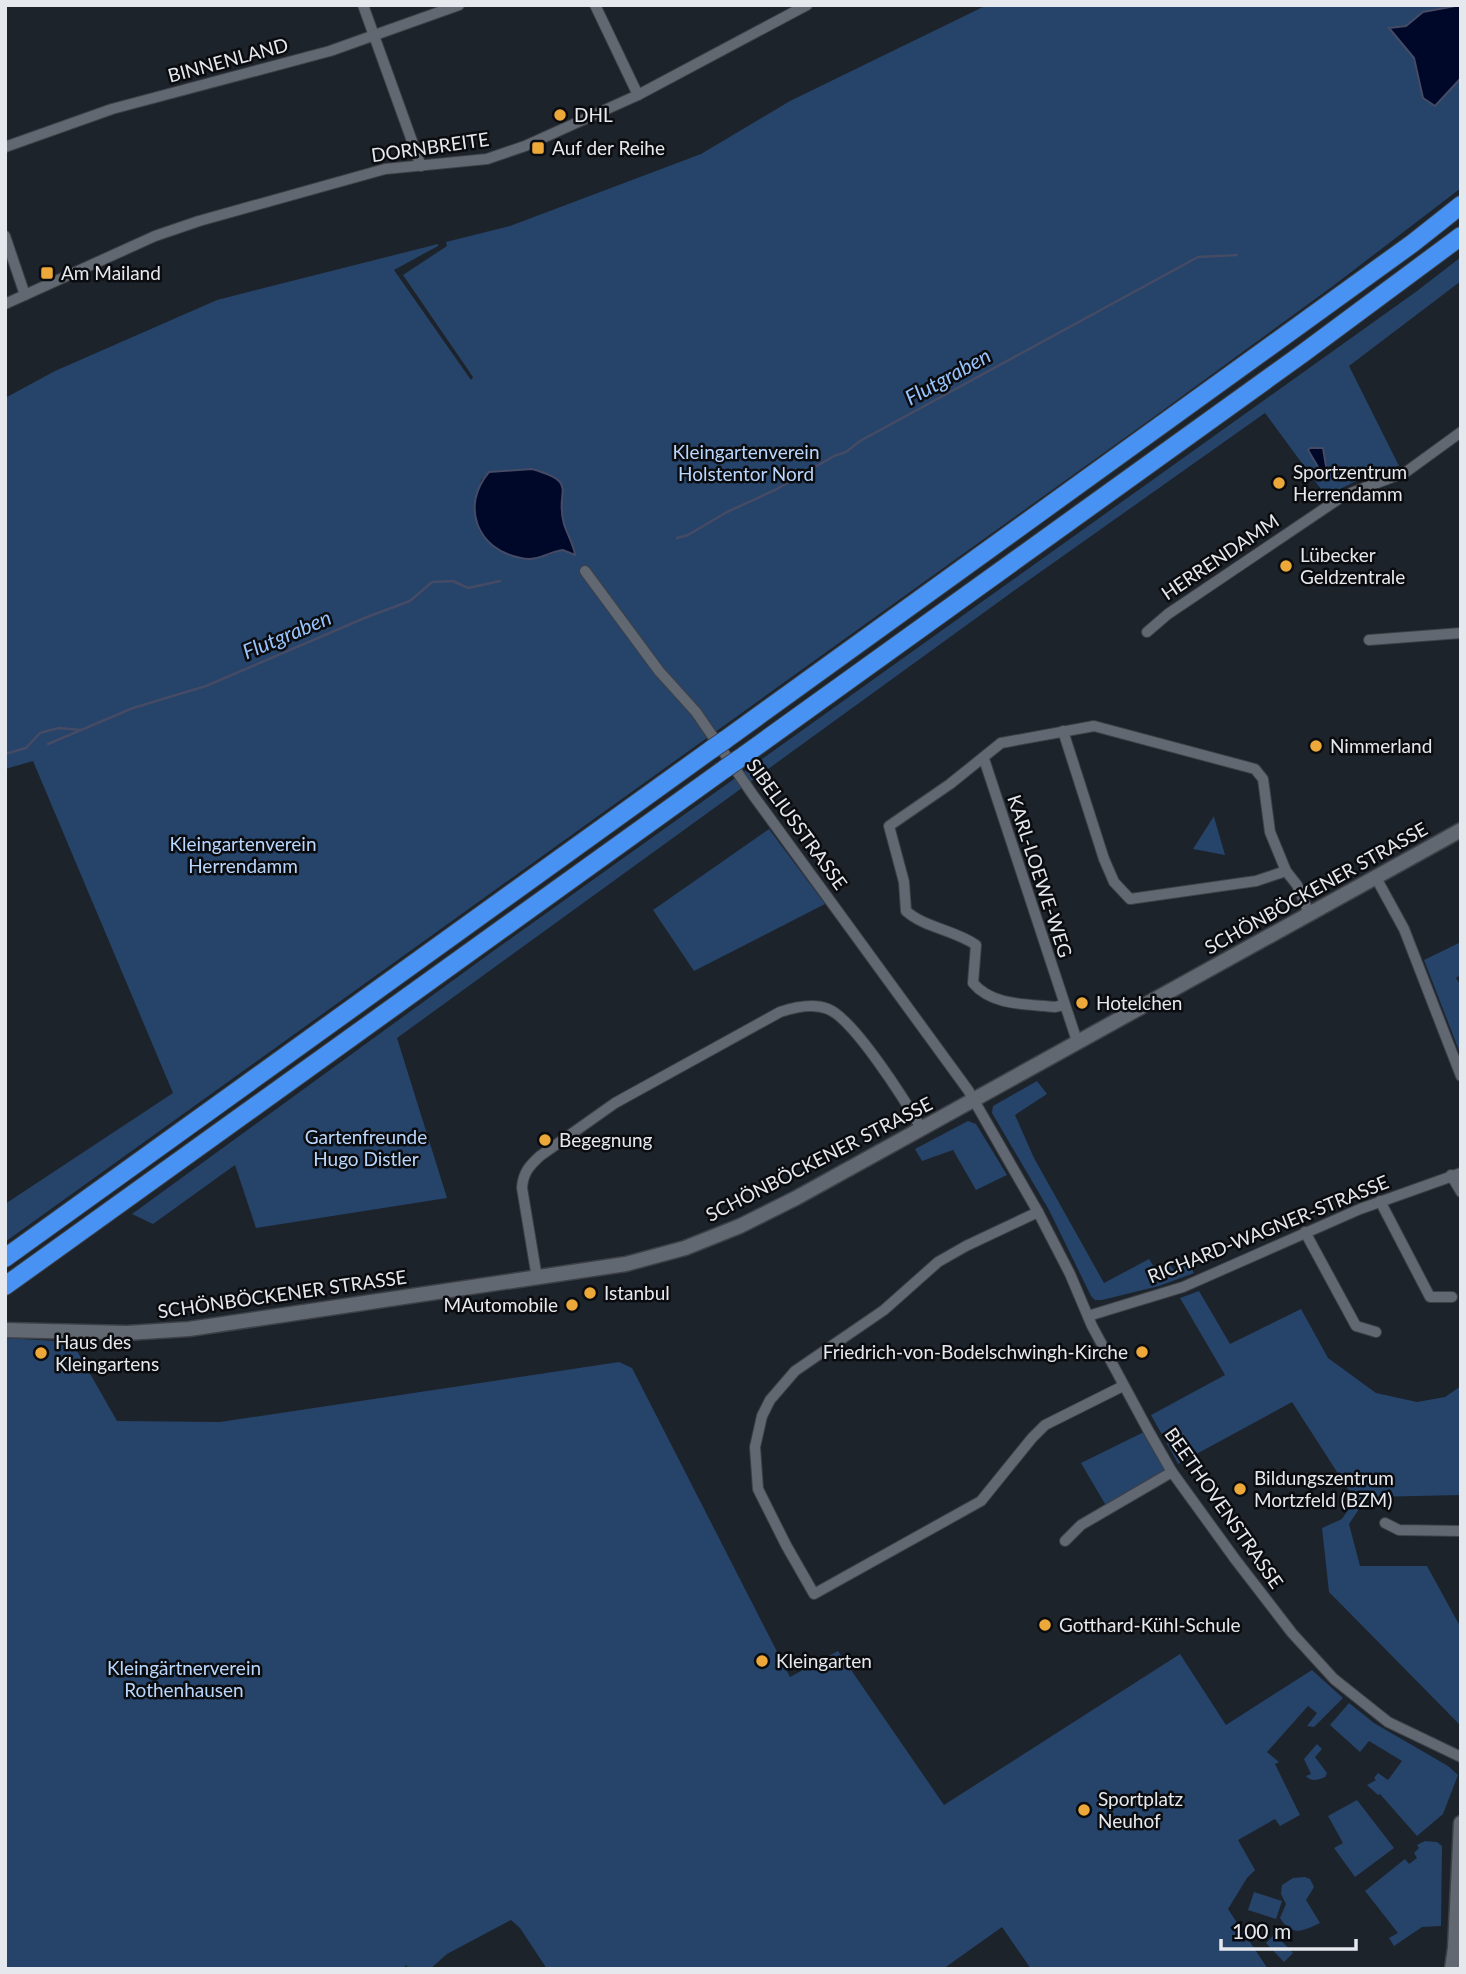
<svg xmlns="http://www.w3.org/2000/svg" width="1466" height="1974" font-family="Lato,sans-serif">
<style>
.green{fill:#26436a;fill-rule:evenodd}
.water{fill:#00082a;stroke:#454b64;stroke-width:2}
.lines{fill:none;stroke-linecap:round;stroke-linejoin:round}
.stream{stroke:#454b64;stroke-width:2.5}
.minor-casing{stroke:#3d4147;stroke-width:12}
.secondary-casing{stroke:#3d4147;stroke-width:17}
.motorway-casing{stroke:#3d4147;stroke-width:20}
.minor{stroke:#626871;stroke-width:10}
.secondary{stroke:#626871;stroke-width:14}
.motorway{stroke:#4792f2;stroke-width:18}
.motorway-bridge-casing{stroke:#3d4147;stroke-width:20;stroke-linecap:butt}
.motorway-bridge{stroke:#4792f2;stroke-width:18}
.poi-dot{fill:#eca93a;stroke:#0a0c0f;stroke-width:2.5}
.labels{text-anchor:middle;stroke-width:5;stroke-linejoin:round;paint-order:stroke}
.street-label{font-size:19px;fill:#e5e8ed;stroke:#0a0c0f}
.poi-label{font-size:19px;fill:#e5e8ed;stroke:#0a0c0f;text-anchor:start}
.park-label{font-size:19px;fill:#b9d6fd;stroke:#0a0c0f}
.water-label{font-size:21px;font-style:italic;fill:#98c3fc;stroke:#0a0c0f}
</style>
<rect width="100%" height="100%" fill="#1d232a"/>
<g class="green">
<path d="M 987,5 L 1459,5 L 1423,12 L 1406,26 L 1390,28 L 1414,58 L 1416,71 L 1435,105 L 1461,78 L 1461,188 L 1333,286 L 1151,419 L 5,1242 L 5,1204 L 173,1093 L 33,761 L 5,769 L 5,398 L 55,371 L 217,300 L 438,244 L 438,246 L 394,270 L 471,380 L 473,377 L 403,275 L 447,246 L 446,242 L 510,226 L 701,154 L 790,101 ZM 532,469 C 578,481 555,490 564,523 C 567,533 574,544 575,554 L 563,550 L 549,555 L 522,559 L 505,553 L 491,544 L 479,531 L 475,505 L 481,480 L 489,472 Z"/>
<polygon points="1461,257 1461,281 1349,366 1399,466 1360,479 1326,496 1265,413 1015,590 397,1038 447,1198 256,1228 235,1165 153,1224 132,1214 496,949 1417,291"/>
<polygon points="1214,816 1214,817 1225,855 1193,849"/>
<polygon points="769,829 825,904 694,971 653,910"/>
<polygon points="1461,942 1461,974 1456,978 1461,986 1460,1053 1424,960"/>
<polygon points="1037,1081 1047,1094 1015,1115 1034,1158 1104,1283 1149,1259 1156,1270 1169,1264 1173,1269 1188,1261 1194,1273 1159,1286 1102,1300 1095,1300 1091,1296 1049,1210 992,1113 993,1106"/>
<polygon points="968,1121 976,1124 1007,1175 976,1190 953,1150 922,1161 915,1149"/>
<polygon points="1199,1291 1230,1344 1301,1309 1328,1358 1376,1393 1417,1402 1445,1397 1461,1386 1461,1495 1371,1497 1363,1503 1349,1524 1360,1566 1427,1566 1461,1628 1461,1726 1329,1592 1322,1528 1342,1519 1355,1500 1292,1402 1178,1464 1176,1460 1151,1415 1225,1375 1180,1298"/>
<polygon points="5,1338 72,1342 117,1421 220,1422 619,1362 632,1368 790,1677 838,1651 944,1805 1180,1654 1226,1725 1312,1670 1343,1698 1314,1727 1307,1726 1317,1713 1308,1706 1267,1752 1279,1762 1275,1764 1300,1815 1280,1826 1275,1819 1238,1840 1255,1870 1247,1878 1228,1909 1268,1969 1031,1969 1002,1927 943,1969 547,1969 520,1928 511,1920 447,1954 430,1969 407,1969 407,1965 401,1969 5,1969"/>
<polygon points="1148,1430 1172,1472 1108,1509 1081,1463"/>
<polygon points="1349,1703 1374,1723 1448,1766 1458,1775 1443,1814 1417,1836 1380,1794 1378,1795 1367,1785 1376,1780 1374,1778 1378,1773 1388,1780 1402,1761 1369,1741 1360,1752 1330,1725"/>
<path d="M 1317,1744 L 1322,1749 L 1315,1757 L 1327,1773 L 1325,1777 C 1319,1780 1311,1782 1306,1776 L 1311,1774 L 1304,1759 Z"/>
<polygon points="1357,1800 1394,1848 1355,1877 1334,1848 1343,1843 1328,1816"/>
<polygon points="1425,1841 1437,1842 1442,1846 1441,1926 1422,1927 1394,1946 1389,1938 1398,1933 1365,1891 1405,1859 1409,1864 1417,1858 1414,1853 1419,1848 1417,1845"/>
<path d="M 1305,1877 L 1310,1879 L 1314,1887 L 1306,1900 L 1320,1923 C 1303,1931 1292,1937 1280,1918 L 1286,1904 L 1281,1894 L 1282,1885 L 1293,1878 Z"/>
<polygon points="1254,1892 1282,1901 1276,1919 1248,1910"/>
<polygon points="1275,1934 1293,1953 1284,1962 1266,1943"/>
</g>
<g class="water">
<polygon points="1461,5 1461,78 1435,106 1423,98 1414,58 1389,28 1406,26 1423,12"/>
<polygon points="1310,448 1323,448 1328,478 1324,477 1308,450"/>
<path d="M 532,469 C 581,483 554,490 564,524 C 567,534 574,545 575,555 L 563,550 C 548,552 538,562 521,558 C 477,550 460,506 489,472 Z"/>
</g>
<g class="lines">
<g class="stream">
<polyline points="677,538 688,535 727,512 775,490 834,456 846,452 860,441 1198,257 1237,255"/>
<polyline points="48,744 133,708 206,686 367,617 410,601 432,582 453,581 468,588 500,581"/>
<polyline points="5,754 26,748 40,733 47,731 59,728 81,730"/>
</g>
<g class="minor-casing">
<g id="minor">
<polyline points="363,5 421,166"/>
<polyline points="595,5 638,95"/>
<polyline points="5,147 112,109 330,51 459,5"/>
<polyline points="5,236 25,295"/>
<polyline points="5,304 155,236 199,221 385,169 487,159 525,146 638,95 807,5"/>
<polyline points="585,571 659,671 696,712 753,795 968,1090 1038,1212 1070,1274 1092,1326 1148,1430 1172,1472 1235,1559 1292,1633 1334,1679 1388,1722 1461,1757"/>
<polyline points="1147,632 1168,614 1343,496 1406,472 1461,432"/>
<polyline points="1369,640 1461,633"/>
<polyline points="1063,731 1104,859 1114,882 1130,899 1256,881 1286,871"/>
<polyline points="984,759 1077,1041"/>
<polyline points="1375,876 1404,929 1461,1076"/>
<path d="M 1064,1005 L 1055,1007 C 1027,1004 992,1006 973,983 L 976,945 C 955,930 925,928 906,911 L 904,882 L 889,826 L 950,784 L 1001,743 L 1094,726 L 1255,769 L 1263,779 L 1270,832 L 1286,871 L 1297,885 L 1309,913"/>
<polyline points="1451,1175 1461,1192"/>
<polyline points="1380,1201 1430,1297 1452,1297"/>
<polyline points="1038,1212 966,1246 938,1262 884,1310 795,1371 770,1400 762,1416 755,1447 758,1489 786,1545 814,1594 981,1501 1032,1438 1045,1425 1123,1386"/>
<polyline points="1305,1232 1356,1326 1376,1332"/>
<path d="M 537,1278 L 522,1188 C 523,1173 529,1166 540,1156 L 615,1103 L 780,1012 C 795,1007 813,1003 828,1009 C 854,1019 906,1102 921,1128"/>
<polyline points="1088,1316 1183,1287 1360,1209 1461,1173"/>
<polyline points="1385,1523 1399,1530 1461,1531"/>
<polyline points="1065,1541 1081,1525 1172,1472"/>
</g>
</g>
<g class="secondary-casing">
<g id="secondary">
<polyline points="5,1330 127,1333 189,1329 626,1264 685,1248 740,1226 796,1198 1461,830"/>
<polyline points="1452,1969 1455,1948 1461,1823"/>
</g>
</g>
<g class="motorway-casing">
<g id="motorway">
<polyline points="725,740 1413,243 1461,205"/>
<polyline points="739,759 1302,354 1461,236"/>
<polyline points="5,1258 712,749"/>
<polyline points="5,1286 726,768"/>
</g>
</g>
<use href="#minor" class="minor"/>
<use href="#secondary" class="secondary"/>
<use href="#motorway" class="motorway"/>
<g class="motorway-bridge-casing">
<g id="motorway-bridge">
<polyline points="712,749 725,740"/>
<polyline points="726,768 739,759"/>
</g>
</g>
<use href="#motorway-bridge" class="motorway-bridge"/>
</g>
<g class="poi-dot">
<circle cx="560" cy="115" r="7"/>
<rect x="531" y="141" width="14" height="14" rx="3.5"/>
<rect x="40" y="266" width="14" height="14" rx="3.5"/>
<circle cx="1279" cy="483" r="7"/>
<circle cx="1286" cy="566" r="7"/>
<circle cx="1316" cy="746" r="7"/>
<circle cx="1082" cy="1003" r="7"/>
<circle cx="545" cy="1140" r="7"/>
<circle cx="590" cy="1293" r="7"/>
<circle cx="572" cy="1305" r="7"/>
<circle cx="1142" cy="1352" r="7"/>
<circle cx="41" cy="1353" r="7"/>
<circle cx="1240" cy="1489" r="7"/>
<circle cx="1045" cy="1625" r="7"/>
<circle cx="762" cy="1661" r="7"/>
<circle cx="1084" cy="1810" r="7"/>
</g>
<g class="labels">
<g class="street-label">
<text transform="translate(228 60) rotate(-15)" y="7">BINNENLAND</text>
<text transform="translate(430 147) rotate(-8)" y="7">DORNBREITE</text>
<text transform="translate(1220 557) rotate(-34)" y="7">HERRENDAMM</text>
<text transform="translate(797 824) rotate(54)" y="7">SIBELIUSSTRASSE</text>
<text transform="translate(1040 876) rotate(72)" y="7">KARL-LOEWE-WEG</text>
<text transform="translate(1316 888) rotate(-29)" y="7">SCHÖNBÖCKENER STRASSE</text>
<text transform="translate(819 1159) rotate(-27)" y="7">SCHÖNBÖCKENER STRASSE</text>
<text transform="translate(1268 1229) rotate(-22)" y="7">RICHARD-WAGNER-STRASSE</text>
<text transform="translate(282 1294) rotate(-8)" y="7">SCHÖNBÖCKENER STRASSE</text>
<text transform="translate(1224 1508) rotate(55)" y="7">BEETHOVENSTRASSE</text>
</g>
<g class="poi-label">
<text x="574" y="122">DHL</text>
<text x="552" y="155">Auf der Reihe</text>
<text x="61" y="280">Am Mailand</text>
<text x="1293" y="479">Sportzentrum<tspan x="1293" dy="22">Herrendamm</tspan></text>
<text x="1300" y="562">Lübecker<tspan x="1300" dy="22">Geldzentrale</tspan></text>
<text x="1330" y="753">Nimmerland</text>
<text x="1096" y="1010">Hotelchen</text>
<text x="559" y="1147">Begegnung</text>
<text x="604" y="1300">Istanbul</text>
<text x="558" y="1312" text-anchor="end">MAutomobile</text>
<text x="55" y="1349">Haus des<tspan x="55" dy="22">Kleingartens</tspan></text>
<text x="1128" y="1359" text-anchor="end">Friedrich-von-Bodelschwingh-Kirche</text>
<text x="1254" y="1485">Bildungszentrum<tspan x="1254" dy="22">Mortzfeld (BZM)</tspan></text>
<text x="1059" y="1632">Gotthard-Kühl-Schule</text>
<text x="776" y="1668">Kleingarten</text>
<text x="1098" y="1806">Sportplatz<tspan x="1098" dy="22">Neuhof</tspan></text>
</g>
<g class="park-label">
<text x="746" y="459">Kleingartenverein<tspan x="746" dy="22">Holstentor Nord</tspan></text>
<text x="243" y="851">Kleingartenverein<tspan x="243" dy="22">Herrendamm</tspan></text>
<text x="366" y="1144">Gartenfreunde<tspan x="366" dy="22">Hugo Distler</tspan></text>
<text x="184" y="1675">Kleingärtnerverein<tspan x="184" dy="22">Rothenhausen</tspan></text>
</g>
<g class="water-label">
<text transform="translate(948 377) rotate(-29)" y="7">Flutgraben</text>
<text transform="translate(287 635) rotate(-23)" y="7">Flutgraben</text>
</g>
</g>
<rect width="1466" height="1974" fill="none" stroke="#e5e8ed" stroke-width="14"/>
<path d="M1221 1939v10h135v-10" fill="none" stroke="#e5e8ed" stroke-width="3.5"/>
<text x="1232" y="1939" font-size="21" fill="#e5e8ed" stroke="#0a0c0f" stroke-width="5" paint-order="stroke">100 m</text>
</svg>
